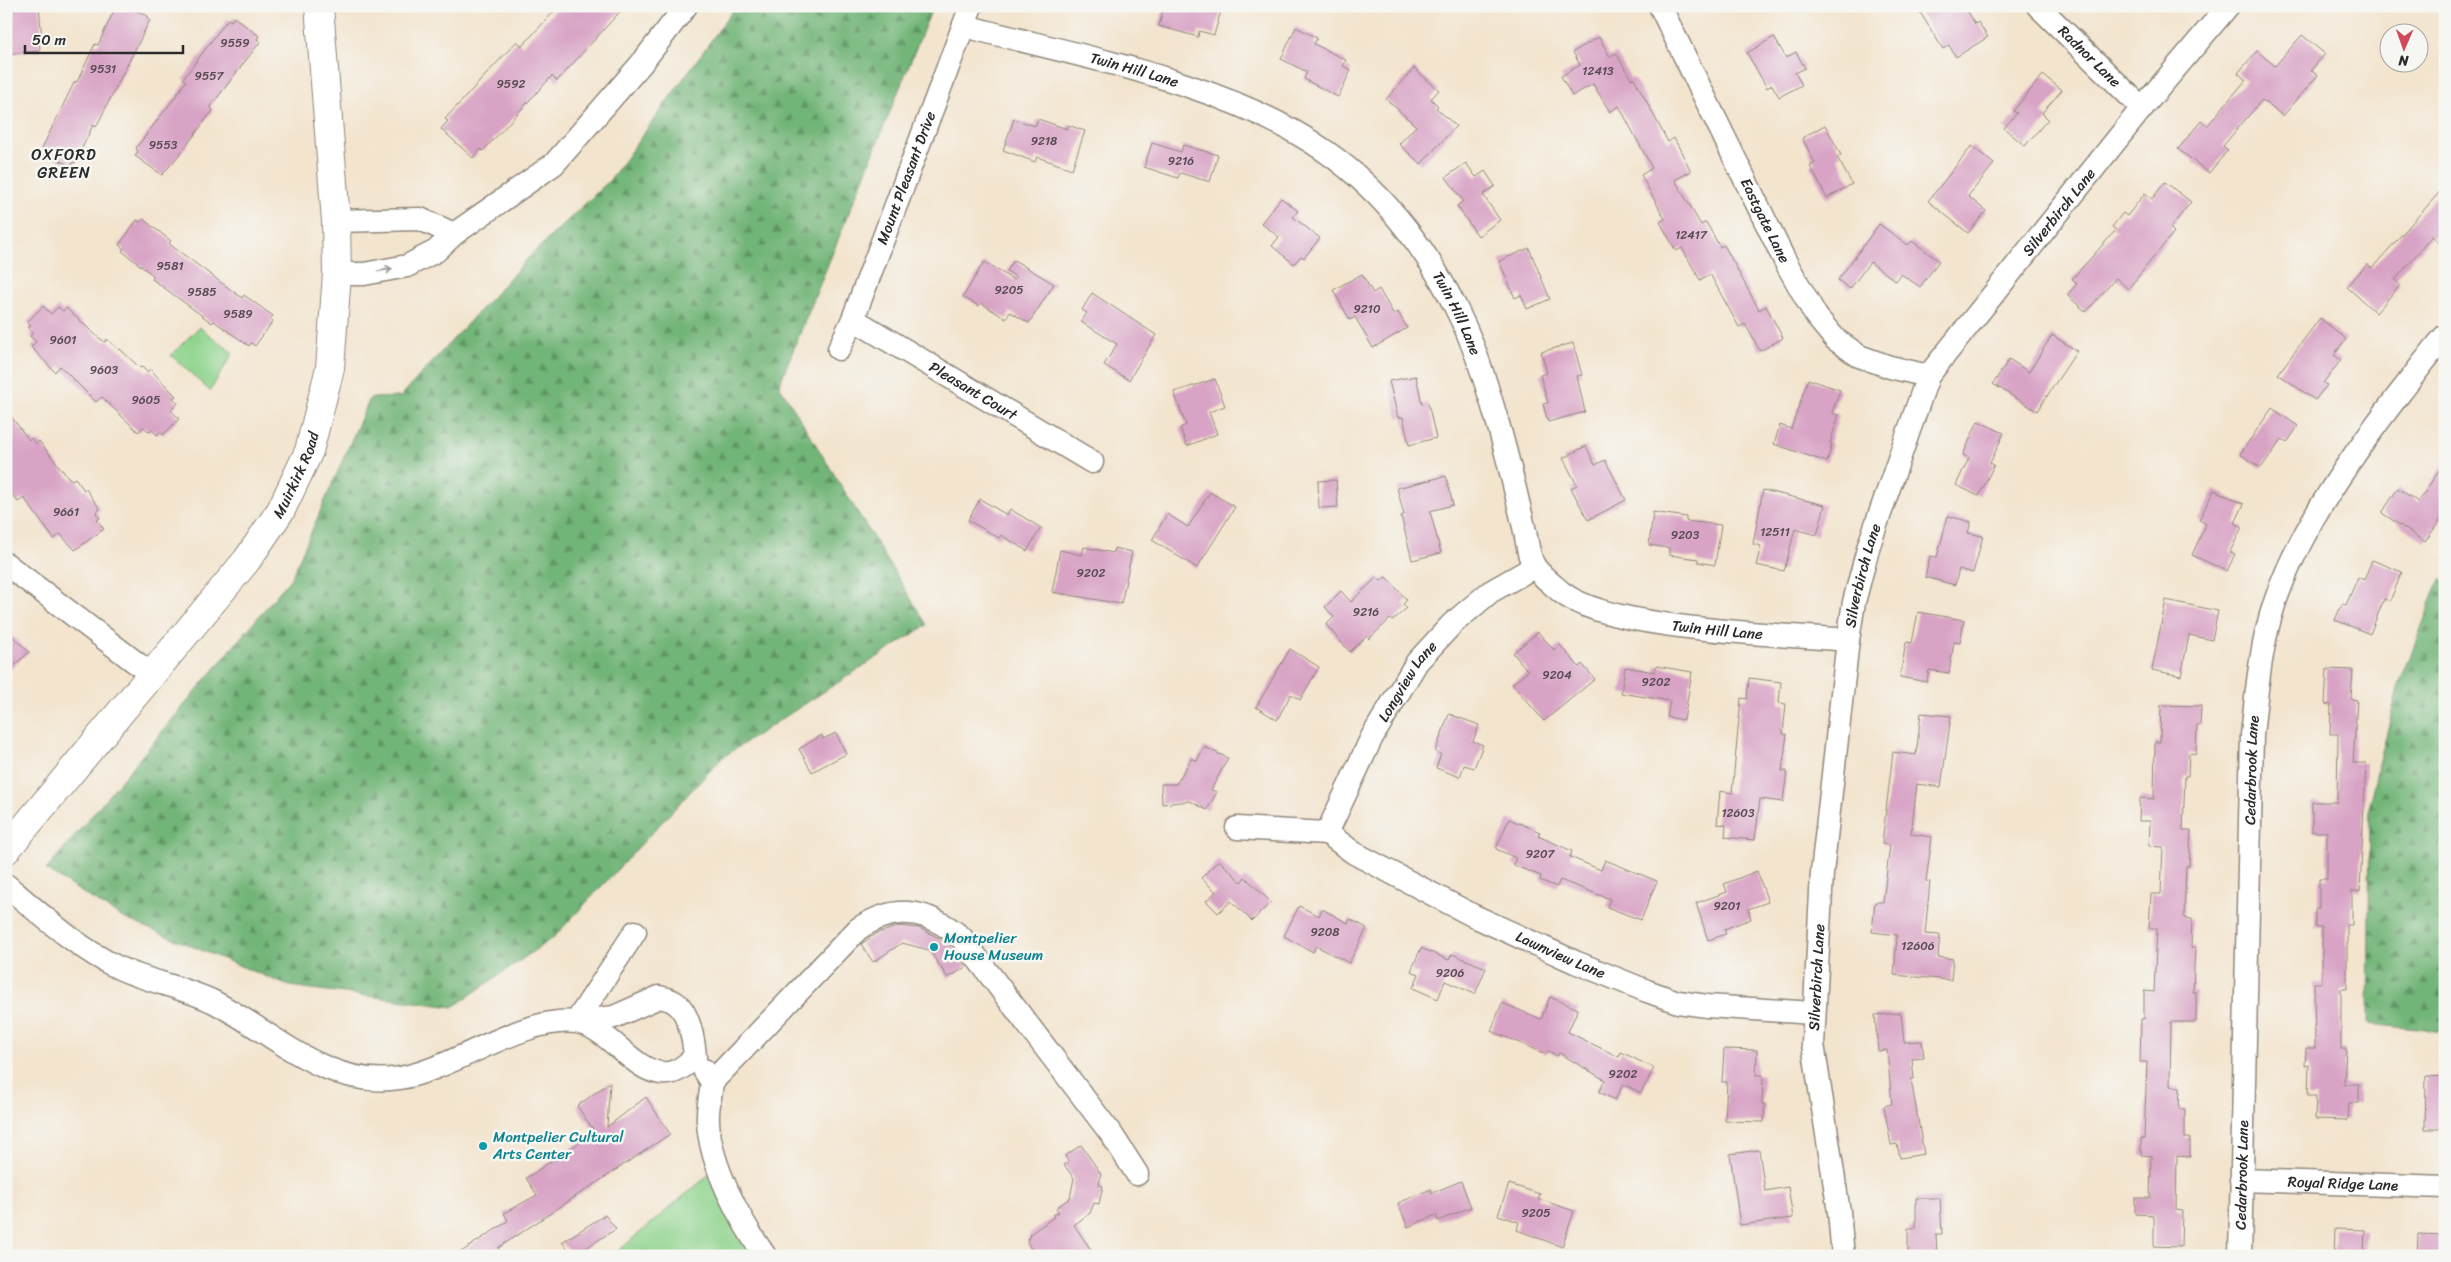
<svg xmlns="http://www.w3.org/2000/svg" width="2451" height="1262" font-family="Sriracha,sans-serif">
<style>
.green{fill:#8ed38c;stroke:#5c7f5c}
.forest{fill:url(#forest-firs);stroke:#4e7052}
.building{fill:#d8a3c5}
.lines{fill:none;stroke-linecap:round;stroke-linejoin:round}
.minor-casing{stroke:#8f887c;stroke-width:25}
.major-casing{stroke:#8f887c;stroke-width:30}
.minor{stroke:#fff;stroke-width:22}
.major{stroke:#fff;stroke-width:28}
.oneway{stroke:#a0a0a0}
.culture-dot{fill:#0f9aa8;stroke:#f6f6f2;stroke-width:2}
.labels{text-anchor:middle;stroke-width:5;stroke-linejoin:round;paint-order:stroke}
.number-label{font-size:12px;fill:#564952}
.street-label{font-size:15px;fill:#2b2b2b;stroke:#f6f6f2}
.culture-label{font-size:15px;fill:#0d838f;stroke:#f6f6f2;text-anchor:start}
.neighbourhood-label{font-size:16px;letter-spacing:1px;fill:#2b2b2b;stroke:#f6f6f2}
</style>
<defs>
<pattern id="forest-firs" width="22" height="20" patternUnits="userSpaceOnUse" patternTransform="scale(1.25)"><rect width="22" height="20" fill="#72b578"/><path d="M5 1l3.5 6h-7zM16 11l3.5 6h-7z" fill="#5e9363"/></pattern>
</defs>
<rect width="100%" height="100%" fill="#f6f6f2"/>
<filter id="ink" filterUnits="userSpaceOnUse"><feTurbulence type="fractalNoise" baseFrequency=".02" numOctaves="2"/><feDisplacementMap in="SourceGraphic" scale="10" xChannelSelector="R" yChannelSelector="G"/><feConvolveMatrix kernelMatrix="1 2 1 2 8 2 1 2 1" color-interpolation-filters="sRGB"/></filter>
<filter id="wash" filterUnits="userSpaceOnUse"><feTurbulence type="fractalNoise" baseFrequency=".0096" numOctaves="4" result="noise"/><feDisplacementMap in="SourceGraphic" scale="20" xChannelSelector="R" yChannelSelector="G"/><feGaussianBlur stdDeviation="1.12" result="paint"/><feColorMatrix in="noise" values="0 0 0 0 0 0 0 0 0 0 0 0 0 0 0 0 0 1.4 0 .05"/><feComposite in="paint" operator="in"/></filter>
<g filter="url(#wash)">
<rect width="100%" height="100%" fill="#f3e4ce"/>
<g class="green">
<polygon points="199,327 233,353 210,391 171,355"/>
<polygon points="710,1174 758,1256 612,1256"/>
</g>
<g class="forest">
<polygon points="736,6 933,6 779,385 927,625 723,757 554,937 453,1007 289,986 123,918 46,870 291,578 370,398 400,397 528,258 610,180"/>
<polygon points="2440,579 2445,581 2445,1032 2368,1024 2370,800 2398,688"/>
</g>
<g id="blocks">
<g class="building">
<polygon points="6,6 39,6 42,39 39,40 40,51 6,54"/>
<polygon points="116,6 128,6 148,16 147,18 150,20 96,127 93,125 75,163 73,162 71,166 44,153 45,149 42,148 75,81 77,82 95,44 98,45"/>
<polygon points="559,6 625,6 557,81 552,76 483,151 481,149 473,158 441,129 448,121 445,119 517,41 522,46"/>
<polygon points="1164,6 1205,6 1221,11 1214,35 1199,31 1198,37 1159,26"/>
<polygon points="1916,6 1965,6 1975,24 1978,22 1988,37 1956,57 1949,45 1943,49"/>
<polygon points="234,17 259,36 257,39 260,42 210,107 213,110 184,149 162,175 135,156 138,151 136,148 176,96 186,81 183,79 228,19 231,21"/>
<polygon points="1296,27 1317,38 1314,44 1346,60 1343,66 1351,70 1338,97 1304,79 1307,72 1281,59"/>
<polygon points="2302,35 2325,54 2311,70 2318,75 2283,116 2262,100 2223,146 2228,150 2209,173 2178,149 2201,121 2207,126 2246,80 2238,73 2257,51 2275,66"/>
<polygon points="1599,37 1610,57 1616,53 1631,79 1634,78 1668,142 1674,138 1691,171 1675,180 1701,225 1706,222 1720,247 1724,245 1759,310 1766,306 1783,338 1760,351 1745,324 1739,327 1710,274 1700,280 1682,248 1676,251 1660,222 1665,219 1641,175 1652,168 1619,106 1610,112 1593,84 1572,96 1561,76 1580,65 1573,52"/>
<polygon points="1774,37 1786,58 1796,52 1805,68 1795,73 1802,85 1779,97 1772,85 1767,88 1747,53"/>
<polygon points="1414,68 1439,90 1431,99 1438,106 1436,108 1456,126 1421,164 1399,144 1416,126 1386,99"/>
<polygon points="2043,75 2062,90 2042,113 2048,119 2025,146 2004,128 2017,113 2013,111"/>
<polygon points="1014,119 1035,126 1038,119 1067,129 1068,125 1085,131 1072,169 1037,157 1035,162 1003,150"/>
<polygon points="1825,125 1841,155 1837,157 1852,184 1827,198 1810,166 1815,163 1802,138"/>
<polygon points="1152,143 1181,152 1183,145 1218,155 1210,182 1180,173 1178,178 1144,167"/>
<polygon points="1972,146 1994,164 1968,196 1986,211 1968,233 1928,201"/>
<polygon points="1466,163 1476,177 1485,171 1495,186 1483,195 1500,220 1478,236 1457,206 1463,201 1446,177"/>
<polygon points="2165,182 2191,202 2170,228 2174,232 2128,289 2116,278 2086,312 2067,295 2077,284 2072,279 2116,230 2112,227 2123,213 2127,216 2145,193 2152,199"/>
<polygon points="2445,186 2445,248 2432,236 2395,280 2400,285 2376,313 2347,287 2367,264 2372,268"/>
<polygon points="1281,198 1298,211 1293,217 1320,238 1304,258 1301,256 1294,264 1272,246 1279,237 1261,223"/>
<polygon points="143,219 171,241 169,243 172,246 242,298 244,295 273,316 270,319 273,321 255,346 251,343 249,346 214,321 212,323 152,279 154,276 122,251 124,249 119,245 137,220 140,222"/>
<polygon points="1879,224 1908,245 1912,241 1939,261 1920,287 1901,274 1896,281 1870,262 1850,289 1838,280"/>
<polygon points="1529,248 1550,299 1527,309 1521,295 1515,298 1499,261"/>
<polygon points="1014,260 1054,284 1029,323 1010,312 1006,319 981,303 979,306 963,297 984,262 1014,280 1016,277 1007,271"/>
<polygon points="1362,274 1373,293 1379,289 1394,315 1398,312 1407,328 1373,348 1355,317 1350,320 1333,290"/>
<polygon points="1092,293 1156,335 1129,380 1104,365 1117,344 1081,322 1087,313 1082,310"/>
<polygon points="43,306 51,314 58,307 63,311 66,308 99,338 105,342 107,339 119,350 120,349 140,368 142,367 147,372 150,369 176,396 173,398 178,403 171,410 179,419 163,435 160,432 157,435 152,430 149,432 144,427 138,432 102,397 96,402 60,366 55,372 31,347 36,342 30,336 33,333 28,328 31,326 27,322"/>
<polygon points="2320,318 2346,339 2334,355 2341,360 2323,383 2327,385 2315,400 2278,374"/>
<polygon points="2052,335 2077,351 2037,411 1993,384 2009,359 2029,372"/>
<polygon points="1573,343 1582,375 1577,376 1585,412 1548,422 1543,404 1548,403 1540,375 1547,373 1541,352"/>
<polygon points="1416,376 1422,404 1428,403 1436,438 1409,445 1403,417 1398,418 1389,381"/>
<polygon points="1215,379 1225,406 1209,412 1217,434 1187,446 1180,428 1186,425 1174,392"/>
<polygon points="1808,379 1840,390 1832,413 1839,415 1830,443 1832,444 1827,462 1774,444 1780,425 1791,429"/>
<polygon points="2272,408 2298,426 2287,443 2282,439 2261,468 2240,454"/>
<polygon points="6,410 29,440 31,438 36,444 39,441 67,476 72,480 75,478 84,490 86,489 100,509 96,513 100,518 97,520 104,529 75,550 60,534 54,539 24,498 18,502 6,487"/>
<polygon points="1978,421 2004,433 1990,463 1994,465 1979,496 1956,485 1969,458 1963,455"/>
<polygon points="1586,446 1595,465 1605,460 1626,500 1588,520 1571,488 1577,485 1563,458"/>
<polygon points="2445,462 2445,513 2425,542 2382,513 2398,488 2418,502"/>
<polygon points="1446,476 1453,505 1430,511 1441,553 1412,560 1401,516 1404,515 1397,488"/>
<polygon points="1336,480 1338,507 1319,508 1318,481"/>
<polygon points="1763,490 1825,505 1817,535 1795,529 1784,571 1756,565 1761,546 1753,544"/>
<polygon points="2214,490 2244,504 2235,523 2242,527 2230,552 2235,554 2227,571 2192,555 2206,524 2199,520"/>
<polygon points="1210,492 1235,507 1197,568 1152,540 1167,514 1188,527"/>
<polygon points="980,499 1007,515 1010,509 1041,528 1027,551 1001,535 999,538 968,520"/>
<polygon points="1653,512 1686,517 1686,521 1721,525 1715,565 1698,562 1698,559 1669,555 1669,548 1649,545"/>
<polygon points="1948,516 1971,522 1968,533 1983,536 1973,573 1959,569 1955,585 1925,577 1930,556 1937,557"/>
<polygon points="1084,547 1113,553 1114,548 1132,552 1121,604 1052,592 1060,550 1082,555"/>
<polygon points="2372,560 2402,572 2390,601 2384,599 2370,634 2335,620 2342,604 2346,605 2358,577 2364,580"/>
<polygon points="1377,577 1381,581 1386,577 1407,600 1403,604 1407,608 1392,621 1390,619 1369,639 1367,636 1350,652 1326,625 1334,617 1325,607 1341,591 1351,602"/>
<polygon points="2166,600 2218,611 2212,640 2189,635 2181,676 2152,670"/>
<polygon points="1918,612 1964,620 1960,643 1954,642 1949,673 1929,670 1927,682 1900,677 1906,642 1912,643"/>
<polygon points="6,630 29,652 6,673"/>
<polygon points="1538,632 1554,650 1560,645 1579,667 1582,664 1595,679 1544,721 1512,684 1528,671 1513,653"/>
<polygon points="1290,649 1319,667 1300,700 1291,694 1277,720 1256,707"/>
<polygon points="1656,666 1692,672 1684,720 1667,717 1670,701 1621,693 1625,667 1655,672"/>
<polygon points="2327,669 2353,670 2351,699 2357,700 2353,763 2366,763 2360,891 2352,891 2352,925 2347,925 2347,989 2341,989 2341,1049 2346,1049 2344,1084 2359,1084 2359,1103 2349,1103 2348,1120 2315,1119 2316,1096 2308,1096 2309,1065 2305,1066 2306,1048 2315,1048 2314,983 2322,983 2322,927 2315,927 2315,908 2319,908 2319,879 2327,879 2327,832 2312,832 2312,802 2337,802 2338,734 2330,734 2331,705 2325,704"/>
<polygon points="1749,678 1781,682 1779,703 1786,704 1783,734 1787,734 1782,771 1787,771 1783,802 1760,799 1755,840 1725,837 1726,825 1717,824 1720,791 1732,793 1741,698 1747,699"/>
<polygon points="2161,705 2201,706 2200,725 2197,725 2196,754 2189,753 2188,776 2185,776 2183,830 2191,830 2189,866 2186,866 2184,918 2192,919 2191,947 2195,947 2193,992 2196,992 2196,1022 2171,1022 2170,1086 2180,1087 2179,1109 2185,1109 2185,1138 2190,1138 2190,1157 2177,1156 2176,1210 2182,1211 2181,1247 2154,1246 2154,1215 2135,1214 2135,1198 2150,1198 2151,1156 2141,1155 2141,1138 2144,1139 2147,1062 2140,1062 2141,1019 2144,1019 2144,991 2154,992 2157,928 2149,928 2151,894 2161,894 2163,847 2149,846 2150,821 2139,821 2140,798 2154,799 2155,742 2160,742"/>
<polygon points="1921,713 1951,716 1941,787 1917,784 1911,834 1932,837 1926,881 1930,882 1925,934 1940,935 1938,957 1953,959 1951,980 1894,975 1897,935 1872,932 1875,902 1883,902 1890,845 1882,844 1893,752 1916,755"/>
<polygon points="1449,714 1479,725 1473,741 1483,745 1474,768 1464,765 1460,777 1436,768 1441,754 1435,752"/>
<polygon points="836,733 846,754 812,772 799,749 822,735 823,739"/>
<polygon points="1204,747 1228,758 1211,790 1217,792 1207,810 1190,801 1162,804 1161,784 1176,784 1192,758 1197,761"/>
<polygon points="1509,819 1540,832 1538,836 1572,851 1570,857 1601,870 1605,860 1657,881 1641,920 1607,907 1610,899 1560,880 1557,887 1540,880 1541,876 1513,865 1516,858 1496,849"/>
<polygon points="1219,860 1241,882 1245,877 1271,902 1252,921 1231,901 1218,913 1206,901 1216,892 1201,878"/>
<polygon points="1757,871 1768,902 1748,909 1751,919 1724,929 1726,934 1708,940 1696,903 1727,892 1724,884"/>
<polygon points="1299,906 1319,916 1322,909 1348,923 1350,919 1367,928 1349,963 1316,946 1313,952 1284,936"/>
<polygon points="899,926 919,928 941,939 952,946 966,967 948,978 929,950 902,943 873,962 861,944 878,933"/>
<polygon points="1421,948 1449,960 1452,954 1486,968 1475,994 1445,981 1438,999 1413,988 1419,974 1411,971"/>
<polygon points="1550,997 1578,1009 1568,1032 1619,1057 1621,1052 1654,1068 1641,1093 1623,1084 1615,1100 1599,1092 1605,1080 1559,1053 1558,1056 1548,1051 1546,1054 1491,1031 1502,1003 1541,1019"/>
<polygon points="1901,1013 1904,1042 1922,1041 1924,1058 1912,1059 1914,1079 1911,1079 1924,1154 1900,1158 1897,1144 1891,1145 1884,1106 1892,1104 1887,1050 1878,1051 1875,1015"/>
<polygon points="1724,1049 1757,1050 1756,1075 1763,1075 1762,1104 1765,1104 1764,1122 1725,1121 1727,1082 1722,1082"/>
<polygon points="2426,1076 2445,1077 2445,1129 2425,1129"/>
<polygon points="610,1082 607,1127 646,1097 670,1134 498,1248 503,1256 455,1256 508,1221 504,1213 537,1195 526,1178 595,1132 577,1106"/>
<polygon points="1081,1145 1101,1174 1099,1185 1103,1186 1099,1204 1094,1203 1090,1213 1074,1225 1095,1256 1035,1256 1027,1242 1030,1234 1054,1217 1053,1215 1059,1212 1056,1208 1070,1198 1074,1178 1064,1165 1069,1162 1065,1156"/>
<polygon points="1759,1150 1765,1191 1788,1187 1793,1218 1740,1225 1730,1154"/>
<polygon points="1461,1181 1471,1207 1438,1221 1436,1215 1408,1227 1398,1203 1431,1189 1432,1193"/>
<polygon points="1509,1184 1540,1194 1538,1199 1574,1211 1562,1247 1517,1230 1519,1222 1498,1215"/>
<polygon points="1916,1198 1940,1198 1942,1234 1936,1234 1937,1256 1908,1256 1908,1228 1916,1228"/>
<polygon points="605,1215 616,1229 573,1256 562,1242"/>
<polygon points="2335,1229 2365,1230 2364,1256 2334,1256"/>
<polygon points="2418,1234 2445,1235 2445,1256 2417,1256"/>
</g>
</g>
</g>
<g filter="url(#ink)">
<use href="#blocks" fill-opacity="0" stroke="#8f887c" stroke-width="1"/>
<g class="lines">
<g class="minor-casing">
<g id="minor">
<path id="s1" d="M 1660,6 L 1784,259 L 1816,316 L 1835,339 L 1859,356 L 1890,367 L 1928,376"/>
<path id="s2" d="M 2038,6 L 2142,108"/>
<path id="s3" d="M 965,26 C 1081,57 1226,82 1325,151 C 1387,194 1434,258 1465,327 C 1478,356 1487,386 1496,417 C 1507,453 1515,490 1524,527 C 1527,539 1528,558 1535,567 C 1541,576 1553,585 1561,592 C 1609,631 1782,634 1848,640"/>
<polyline points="336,221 420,219 454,234"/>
<polyline points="337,274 364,274 407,266 436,251 454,234 554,164 641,64 686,6"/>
<path id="s4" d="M 853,319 L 1092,462"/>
<path id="s5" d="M 839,349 L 853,319 L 971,6"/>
<polyline points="6,564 151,674"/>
<polyline points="1237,828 1327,833"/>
<path id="s6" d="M 1327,833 L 1354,853 L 1474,916 L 1575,962 L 1647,991 L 1678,1002 L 1707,1006 L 1814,1013"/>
<path id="s7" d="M 1327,833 L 1372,737 L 1417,662 L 1452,624 L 1490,592 L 1534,567"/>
<path d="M 6,885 C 39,913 80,950 119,968 C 149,982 184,987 214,1002 C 273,1032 328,1090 400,1078 C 454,1069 523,1016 576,1022 C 611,1027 638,1082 673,1072 C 681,1070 689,1062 695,1057 C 694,1042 689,1010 674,1002 C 670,999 664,998 659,997 L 614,1017 L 576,1022 L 635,932"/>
<path d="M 704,1070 L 712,1082 C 711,1095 707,1108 708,1121 C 710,1166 740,1220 765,1256"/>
<path d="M 712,1082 L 858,929 C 896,904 926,909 961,937 L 1112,1135 L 1137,1174"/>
<path id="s8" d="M 2241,1180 L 2445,1187"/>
<path id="s9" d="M 1843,1256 L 1839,1212 L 1813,1044 L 1822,873 L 1848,640 L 1854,602 L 1869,545 L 1928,376 L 2142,108 L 2228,6"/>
<path id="s10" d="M 2240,1256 L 2252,735 C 2256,699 2259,662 2268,626 C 2288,545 2349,459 2400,393 C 2415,374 2429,354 2445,336"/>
</g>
</g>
<g class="major-casing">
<g id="major">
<path id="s11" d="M 6,850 L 247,560 L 281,510 L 309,451 L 330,368 L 337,274 L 336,221 L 319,6"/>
</g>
</g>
<use href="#minor" class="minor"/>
<use href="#major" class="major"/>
</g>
<defs><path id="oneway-shaft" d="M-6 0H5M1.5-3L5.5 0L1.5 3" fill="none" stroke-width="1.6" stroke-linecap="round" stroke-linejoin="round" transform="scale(1.25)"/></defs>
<use class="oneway" href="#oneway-shaft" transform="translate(385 270) rotate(-10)"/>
</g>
<g class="culture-dot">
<circle cx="934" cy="947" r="5"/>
<circle cx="483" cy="1146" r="5"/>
</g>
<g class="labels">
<g class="number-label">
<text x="235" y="47">9559</text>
<text x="103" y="73">9531</text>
<text x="1598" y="75">12413</text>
<text x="209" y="80">9557</text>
<text x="511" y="88">9592</text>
<text x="1044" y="145">9218</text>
<text x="163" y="149">9553</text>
<text x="1181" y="165">9216</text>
<text x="1691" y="239">12417</text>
<text x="170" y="270">9581</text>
<text x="1009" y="294">9205</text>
<text x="202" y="296">9585</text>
<text x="1367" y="313">9210</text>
<text x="238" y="318">9589</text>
<text x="63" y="344">9601</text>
<text x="104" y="374">9603</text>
<text x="146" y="404">9605</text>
<text x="66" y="516">9661</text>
<text x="1775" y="536">12511</text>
<text x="1685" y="539">9203</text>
<text x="1091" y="577">9202</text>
<text x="1366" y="616">9216</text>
<text x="1557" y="679">9204</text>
<text x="1656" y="686">9202</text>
<text x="1738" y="817">12603</text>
<text x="1540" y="858">9207</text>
<text x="1727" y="910">9201</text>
<text x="1325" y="936">9208</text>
<text x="1918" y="950">12606</text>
<text x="1450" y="977">9206</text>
<text x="1623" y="1078">9202</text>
<text x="1536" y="1217">9205</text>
</g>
<g class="street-label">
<text dy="5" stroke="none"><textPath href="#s2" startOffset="72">Radnor Lane</textPath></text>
<text dy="5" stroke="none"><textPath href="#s3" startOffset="175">Twin Hill Lane</textPath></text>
<text dy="5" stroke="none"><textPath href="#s5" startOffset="184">Mount Pleasant Drive</textPath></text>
<text dy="5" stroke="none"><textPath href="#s9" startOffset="1106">Silverbirch Lane</textPath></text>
<text dy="5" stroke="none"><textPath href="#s1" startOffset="239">Eastgate Lane</textPath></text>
<text dy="5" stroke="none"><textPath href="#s3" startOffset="595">Twin Hill Lane</textPath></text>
<text dy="5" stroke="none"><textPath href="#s4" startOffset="140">Pleasant Court</textPath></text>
<text dy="5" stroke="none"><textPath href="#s11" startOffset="476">Muirkirk Road</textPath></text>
<text dy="5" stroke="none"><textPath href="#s9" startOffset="686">Silverbirch Lane</textPath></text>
<text dy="5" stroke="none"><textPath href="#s3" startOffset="1060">Twin Hill Lane</textPath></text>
<text dy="5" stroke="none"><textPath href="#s7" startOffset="172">Longview Lane</textPath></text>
<text dy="5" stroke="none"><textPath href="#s10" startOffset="486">Cedarbrook Lane</textPath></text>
<text dy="5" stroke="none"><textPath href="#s6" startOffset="264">Lawnview Lane</textPath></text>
<text dy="5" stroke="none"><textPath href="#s9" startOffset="281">Silverbirch Lane</textPath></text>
<text dy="5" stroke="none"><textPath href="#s10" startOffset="81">Cedarbrook Lane</textPath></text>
<text dy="5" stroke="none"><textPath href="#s8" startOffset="102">Royal Ridge Lane</textPath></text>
</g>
<g class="culture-label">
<text x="944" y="943">Montpelier<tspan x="944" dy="17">House Museum</tspan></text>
<text x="493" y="1142">Montpelier Cultural<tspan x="493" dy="17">Arts Center</tspan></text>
</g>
<g class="neighbourhood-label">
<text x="64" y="160">OXFORD<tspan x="64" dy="18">GREEN</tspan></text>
</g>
</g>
<rect width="2451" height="1262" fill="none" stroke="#f6f6f2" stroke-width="25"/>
<g transform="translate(2404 48) rotate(182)"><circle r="24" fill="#f6f6f2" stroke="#a5a5a2"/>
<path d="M0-4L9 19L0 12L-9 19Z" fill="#d1495b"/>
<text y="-8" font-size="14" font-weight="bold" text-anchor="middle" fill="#2b2b2b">N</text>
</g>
<path d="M25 45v8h158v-8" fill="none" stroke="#2b2b2b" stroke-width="2.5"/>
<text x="32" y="45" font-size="15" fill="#2b2b2b" stroke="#f6f6f2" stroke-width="4" paint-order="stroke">50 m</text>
</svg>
